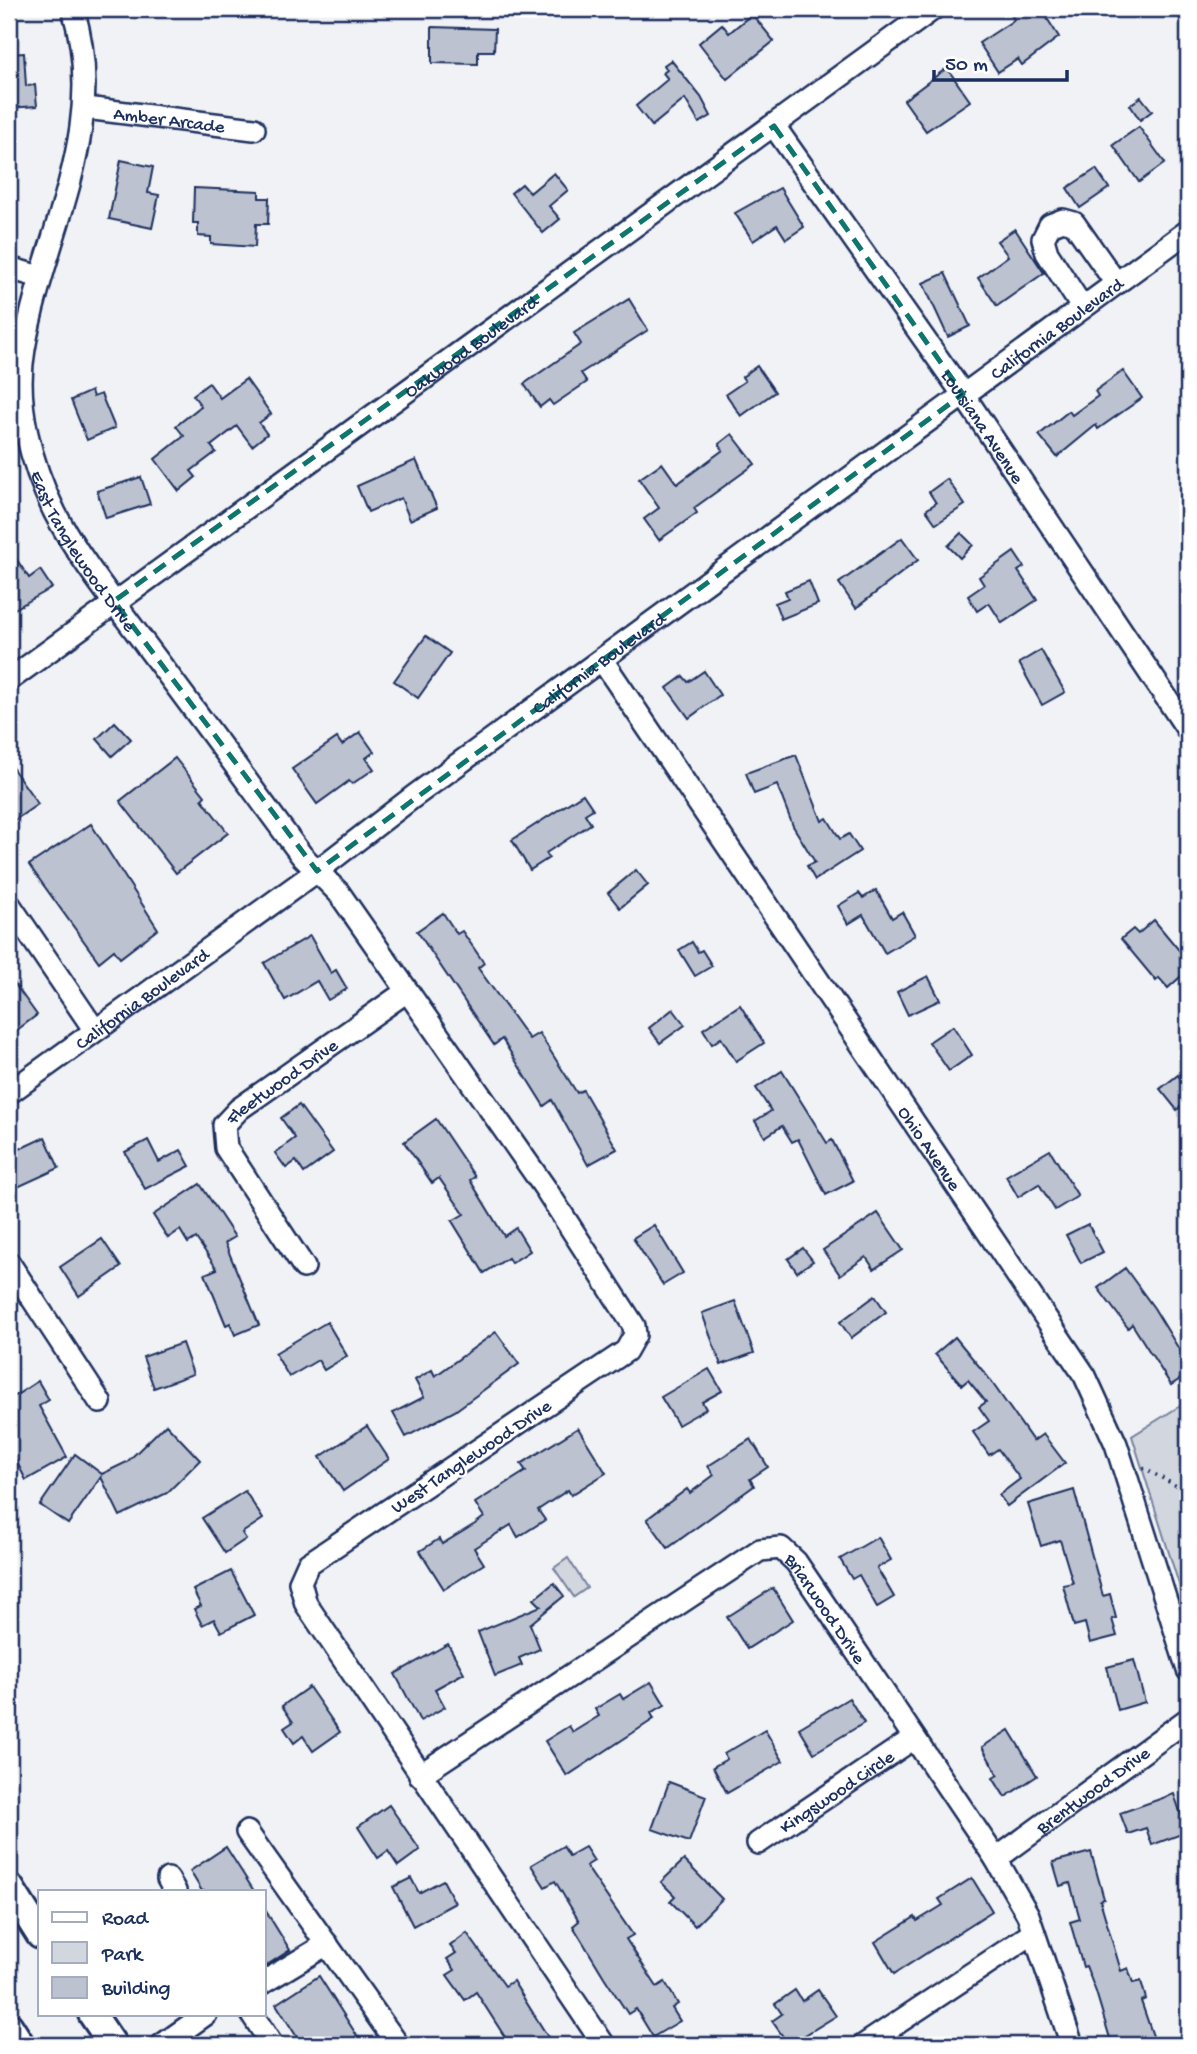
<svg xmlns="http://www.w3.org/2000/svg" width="1197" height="2054" font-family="'Gochi Hand',sans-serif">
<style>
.green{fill:#d2d6df;stroke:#76829e;stroke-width:2}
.building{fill:#bcc2d0;stroke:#1b2f5e;stroke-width:2}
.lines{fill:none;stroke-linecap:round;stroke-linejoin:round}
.minor-casing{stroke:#1b2f5e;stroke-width:26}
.major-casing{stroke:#1b2f5e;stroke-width:32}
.path{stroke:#1b2f5e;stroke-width:3.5;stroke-dasharray:2 5;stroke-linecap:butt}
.minor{stroke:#fff;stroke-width:21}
.major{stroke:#fff;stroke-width:26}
.marked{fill:none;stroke:#0f766e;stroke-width:5;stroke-dasharray:14 9;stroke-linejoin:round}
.labels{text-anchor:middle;stroke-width:5;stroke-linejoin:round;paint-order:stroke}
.street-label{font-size:19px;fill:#1b2f5e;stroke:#fff}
</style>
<rect width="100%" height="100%" fill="#f1f2f5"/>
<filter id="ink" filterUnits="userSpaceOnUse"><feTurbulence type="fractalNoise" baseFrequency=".0143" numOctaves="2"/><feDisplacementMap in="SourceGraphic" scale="14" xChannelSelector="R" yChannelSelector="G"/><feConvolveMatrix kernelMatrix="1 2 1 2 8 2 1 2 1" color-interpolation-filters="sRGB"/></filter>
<g filter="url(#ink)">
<g class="green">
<polygon points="1188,1401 1188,1613 1132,1436"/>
<polygon points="568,1558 587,1588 574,1597 554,1568"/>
</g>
<g class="building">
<polygon points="1022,9 1041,9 1059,37 1022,65 1018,59 998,72 979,43 1014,20 1012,16"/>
<polygon points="752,14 774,41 727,79 699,43 722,24 729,33"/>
<polygon points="432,27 495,29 494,51 478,51 478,64 432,63"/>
<polygon points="24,53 26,86 35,85 37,106 9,108 9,54"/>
<polygon points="671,60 701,97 711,116 699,123 685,99 652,126 636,106 668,79 663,73 667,70 664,65"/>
<polygon points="947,68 970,101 926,131 904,100"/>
<polygon points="1141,97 1152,111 1140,120 1130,105"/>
<polygon points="1139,127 1165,163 1139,182 1113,145"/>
<polygon points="121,160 153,167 148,193 159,195 152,228 109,219"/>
<polygon points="1096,169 1109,188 1080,208 1067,188"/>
<polygon points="554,173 568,190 549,206 560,219 543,233 511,193 522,184 530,193"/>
<polygon points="194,188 259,191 259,198 269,198 268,224 256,224 255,247 211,244 211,237 198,236 198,223 193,223"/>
<polygon points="780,188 804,227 786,239 777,225 753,241 735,213"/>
<polygon points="1015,229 1044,273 997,306 978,278 1008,256 997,241"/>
<polygon points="945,273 970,326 948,337 923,283"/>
<polygon points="629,299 648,330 581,373 587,382 553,405 549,400 540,407 524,384 581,344 574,333"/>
<polygon points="757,366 775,392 741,416 726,394 745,381 742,377"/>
<polygon points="1123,371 1142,398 1098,429 1096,425 1057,457 1039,435 1069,411 1072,415 1098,396 1095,391"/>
<polygon points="246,379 271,414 259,423 267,434 252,446 237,426 211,446 216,452 191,471 196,477 179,491 155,459 184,436 176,426 201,406 193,395 209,383 220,398"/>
<polygon points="91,391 93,397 101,394 115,428 87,440 71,400"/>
<polygon points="732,434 755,464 694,508 697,513 659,540 644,519 659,508 639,479 662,463 677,484 723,450 719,444"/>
<polygon points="416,460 437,508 410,520 401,498 368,512 357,486"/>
<polygon points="141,477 150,504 106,518 97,491"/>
<polygon points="947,479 965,505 936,524 926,510 936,503 929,492"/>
<polygon points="961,533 973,545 960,558 948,546"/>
<polygon points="902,538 918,560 856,608 839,583"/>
<polygon points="9,548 29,578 40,570 52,588 9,612"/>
<polygon points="1014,552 1024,567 1018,571 1037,600 1002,623 989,603 977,611 968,596 984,585 979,577"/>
<polygon points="809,581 818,604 781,619 775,603 788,598 785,591"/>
<polygon points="426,636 450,653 418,698 394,681"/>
<polygon points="1041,650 1065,692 1042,705 1019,663"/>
<polygon points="704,671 720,695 689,718 667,688 683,676 688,682"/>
<polygon points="115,722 131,739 112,756 97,739"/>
<polygon points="360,732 374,752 366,758 374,769 352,784 349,781 317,804 292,769 337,738 342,745"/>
<polygon points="796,755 822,821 827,818 840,839 849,834 860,851 815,880 807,866 815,862 793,826 777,785 754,794 746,773"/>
<polygon points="175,758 205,796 202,799 228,833 176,873 120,801"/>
<polygon points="9,763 38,804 9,824"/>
<polygon points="583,794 593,809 585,814 591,824 546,853 549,858 530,870 512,840"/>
<polygon points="91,824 158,929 120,958 114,950 99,962 29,865"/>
<polygon points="636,870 648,885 620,908 608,893"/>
<polygon points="876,890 892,918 902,912 915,935 885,953 863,915 848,924 838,906 859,893 863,898"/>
<polygon points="443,913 457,934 462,931 484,963 478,968 529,1039 539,1033 577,1093 583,1090 617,1149 588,1165 552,1100 544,1106 502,1039 494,1045 417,931"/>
<polygon points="1154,920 1188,961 1188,970 1168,988 1159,978 1156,981 1121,939 1133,929 1138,934"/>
<polygon points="310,936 331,973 336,970 347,989 328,1000 317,981 285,1000 264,963"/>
<polygon points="692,942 698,952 702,950 712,966 695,976 679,950"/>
<polygon points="9,976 37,1015 9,1036"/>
<polygon points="928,976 940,1000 908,1015 897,992"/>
<polygon points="740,1005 764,1043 736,1061 721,1038 712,1044 703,1029"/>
<polygon points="673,1009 685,1025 660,1043 649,1028"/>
<polygon points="953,1026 972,1055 949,1071 929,1042"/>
<polygon points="782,1071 827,1143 832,1140 853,1181 826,1195 798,1139 792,1142 782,1126 765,1137 755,1121 771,1111 756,1088"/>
<polygon points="1178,1075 1188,1089 1188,1100 1177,1110 1160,1089"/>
<polygon points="299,1105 333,1152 304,1173 296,1161 286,1168 275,1153 295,1138 281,1118"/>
<polygon points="436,1119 475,1177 470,1180 504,1236 516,1228 530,1251 511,1263 508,1258 484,1273 452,1221 464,1214 439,1178 432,1183 404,1142"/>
<polygon points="45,1137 59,1168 9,1191 9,1154"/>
<polygon points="148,1140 159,1162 181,1150 190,1166 145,1189 125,1152"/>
<polygon points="1050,1150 1078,1196 1055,1210 1039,1184 1018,1197 1006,1176"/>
<polygon points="200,1184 235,1237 225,1243 259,1325 235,1335 230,1323 226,1325 205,1274 217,1269 196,1238 188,1243 180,1230 168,1238 153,1215"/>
<polygon points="878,1213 903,1250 874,1269 866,1257 840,1275 823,1250"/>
<polygon points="1088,1224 1103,1252 1081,1263 1066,1235"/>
<polygon points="654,1225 683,1273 663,1285 633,1238"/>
<polygon points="102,1239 121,1267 79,1296 60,1267"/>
<polygon points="803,1248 813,1261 797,1272 788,1259"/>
<polygon points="1125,1268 1154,1308 1188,1364 1188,1374 1171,1385 1132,1324 1128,1328 1098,1288"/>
<polygon points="875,1296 886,1312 851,1338 840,1322"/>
<polygon points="735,1301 754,1353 721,1365 702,1313"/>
<polygon points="327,1322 347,1356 324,1370 318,1360 289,1377 275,1353"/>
<polygon points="496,1332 519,1364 455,1411 406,1437 393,1413 424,1397 415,1380 432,1370 435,1376"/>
<polygon points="955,1337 988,1377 1033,1441 1043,1434 1065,1463 1007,1506 999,1495 1020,1479 998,1449 989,1455 973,1432 989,1421 979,1407 986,1402 968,1380 962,1385 935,1354"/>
<polygon points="182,1343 193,1374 154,1388 143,1357"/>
<polygon points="709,1369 722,1391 702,1402 706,1409 678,1425 661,1397"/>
<polygon points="38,1381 49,1400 39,1406 67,1457 26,1480 9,1447 9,1400"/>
<polygon points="166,1424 200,1460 167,1493 120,1516 101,1477 68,1524 40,1505 75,1454 102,1474 127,1462"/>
<polygon points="367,1426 389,1459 343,1491 320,1457"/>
<polygon points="578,1428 606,1473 571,1495 568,1490 538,1510 545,1520 518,1537 511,1525 474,1548 484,1564 444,1589 420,1551 439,1539 442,1544 475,1524 484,1517 475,1503 526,1471 521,1464"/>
<polygon points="751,1439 768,1467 750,1479 754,1486 668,1548 647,1519 687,1489 690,1493 714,1475 708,1466"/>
<polygon points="1074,1490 1103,1596 1110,1594 1116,1618 1112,1619 1117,1636 1090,1643 1085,1623 1074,1626 1063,1585 1073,1583 1060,1540 1041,1546 1028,1504"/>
<polygon points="245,1491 263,1519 242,1533 246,1539 225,1553 202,1518"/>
<polygon points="878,1537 891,1560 877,1568 894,1597 877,1607 859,1575 852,1579 840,1559"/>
<polygon points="231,1571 254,1615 221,1632 214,1619 202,1625 194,1609 201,1606 193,1590"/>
<polygon points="554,1583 564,1596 530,1624 540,1649 519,1658 522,1665 495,1676 478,1632 541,1606 534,1599"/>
<polygon points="773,1588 793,1620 747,1649 727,1617"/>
<polygon points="448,1644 464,1673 435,1689 445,1707 420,1721 395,1674"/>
<polygon points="1134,1660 1145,1702 1118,1710 1107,1667"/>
<polygon points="651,1682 665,1705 651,1713 654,1719 567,1776 545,1741 569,1726 573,1732 599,1716 595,1709 620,1694 623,1699"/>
<polygon points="309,1687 340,1732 313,1751 303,1736 294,1743 284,1728 293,1722 282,1706"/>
<polygon points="849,1698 864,1723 814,1753 799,1728"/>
<polygon points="765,1730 783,1761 727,1793 713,1767 727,1759 724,1754"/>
<polygon points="1009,1730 1037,1776 1005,1797 993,1778 998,1775 982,1747"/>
<polygon points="669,1782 706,1796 689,1842 652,1829"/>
<polygon points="1174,1794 1187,1832 1152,1845 1146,1828 1128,1834 1120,1813"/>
<polygon points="389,1805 420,1850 398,1866 388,1851 378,1858 358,1827"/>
<polygon points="563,1846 569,1856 585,1847 594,1861 586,1866 633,1935 626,1939 657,1987 665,1982 678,2004 672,2008 680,2021 653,2037 636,2009 628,2014 604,1977 573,1926 579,1921 555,1881 545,1887 531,1865"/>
<polygon points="226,1847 254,1891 202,1891 190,1871"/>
<polygon points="1091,1852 1104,1899 1100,1900 1121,1971 1128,1968 1133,1983 1141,1981 1146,1999 1141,2001 1156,2045 1112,2045 1096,1992 1086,1966 1083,1967 1070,1922 1080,1919 1070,1883 1060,1886 1053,1862"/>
<polygon points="684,1860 722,1899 695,1926 670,1901 675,1896 661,1882"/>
<polygon points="411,1878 419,1893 443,1880 455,1903 413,1926 393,1887"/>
<polygon points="972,1878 992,1911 894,1974 875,1942 915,1917 917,1921 943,1905 939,1899"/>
<polygon points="264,1908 290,1950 264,1967"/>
<polygon points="467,1933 505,1986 513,1981 553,2045 510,2045 476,1992 465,2000 447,1975 455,1970 447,1959 456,1953 450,1946"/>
<polygon points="319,1976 363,2045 302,2045 276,2004"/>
<polygon points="795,1990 802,2001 818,1990 836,2016 789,2045 772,2021 782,2014 775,2004"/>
</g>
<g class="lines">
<g class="minor-casing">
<g id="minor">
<path id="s1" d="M 73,9 C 110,132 44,231 24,349 C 14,403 31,464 55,513 C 78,557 118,607 148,648 C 200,717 251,787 302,856 L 339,893 L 545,1188 L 634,1326 L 635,1335 L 626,1351 L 308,1564 L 300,1582 L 306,1604 L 604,2045"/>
<path id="s2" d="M 86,108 L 254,129"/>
<path id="s3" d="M 774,126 L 963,394 L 1188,730"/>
<polyline points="9,268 40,277"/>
<polyline points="1082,307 1047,253 1043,239 1050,225 1063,220 1074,223 1116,283"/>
<path id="s4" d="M 602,660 L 1085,1376 L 1116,1444 L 1188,1670"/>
<path id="s5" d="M 9,680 L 933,9"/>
<polyline points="9,904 94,1029"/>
<path id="s6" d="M 9,1093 L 317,871 L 413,797 L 1188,231"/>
<polyline points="9,1263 100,1402"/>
<path id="s7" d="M 304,1267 L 226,1148 L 224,1125 L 239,1109 L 407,991"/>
<path id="s8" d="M 420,1775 L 760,1550 L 781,1548 L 796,1562 L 996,1859 L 1028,1915 L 1072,2045"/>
<polyline points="247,1832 398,2045"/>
<path id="s9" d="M 758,1843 L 914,1738"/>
<path id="s10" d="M 996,1859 L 1188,1719"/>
<polyline points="168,1879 175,1891"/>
<polyline points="264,1982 327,1944"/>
<polyline points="252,2014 272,2045"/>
<polyline points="162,2045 206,2014"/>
<polyline points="864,2045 1033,1933"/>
</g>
</g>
<g class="major-casing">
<g id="major">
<polyline points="9,1886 40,1935"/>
<polyline points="92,2014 113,2045"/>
<polyline points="9,2026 21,2045"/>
</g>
</g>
<polyline class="path" points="1143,1468 1188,1492"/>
<use href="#minor" class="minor"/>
<use href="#major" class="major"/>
</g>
</g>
<path class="marked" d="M 774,126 L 963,394 L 317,871 L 114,601 Z"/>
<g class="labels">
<g class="street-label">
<text dy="7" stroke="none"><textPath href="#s2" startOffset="84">Amber Arcade</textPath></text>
<text dy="7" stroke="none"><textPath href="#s6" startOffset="1297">California Boulevard</textPath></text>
<text dy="7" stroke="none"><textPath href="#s5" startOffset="570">Oakwood Boulevard</textPath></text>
<text dy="7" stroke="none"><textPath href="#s3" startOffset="366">Louisiana Avenue</textPath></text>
<text dy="7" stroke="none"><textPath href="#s1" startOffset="565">East Tanglewood Drive</textPath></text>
<text dy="7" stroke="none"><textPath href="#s6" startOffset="730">California Boulevard</textPath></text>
<text dy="7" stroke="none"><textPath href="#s6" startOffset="163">California Boulevard</textPath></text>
<text dy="7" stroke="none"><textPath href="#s7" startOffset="238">Fleetwood Drive</textPath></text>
<text dy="7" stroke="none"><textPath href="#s4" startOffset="588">Ohio Avenue</textPath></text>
<text transform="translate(470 1455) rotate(-34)" y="7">West Tanglewood Drive</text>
<text dy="7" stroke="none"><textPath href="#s8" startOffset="504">Briarwood Drive</textPath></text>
<text dy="7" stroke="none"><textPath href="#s10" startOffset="119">Brentwood Drive</textPath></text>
<text dy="7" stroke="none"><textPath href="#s9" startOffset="94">Kingswood Circle</textPath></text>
</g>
</g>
<rect width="1197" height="2054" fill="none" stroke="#fff" stroke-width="35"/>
<rect x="18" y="18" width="1162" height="2019" fill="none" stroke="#1b2f5e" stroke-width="2.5" filter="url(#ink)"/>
<rect x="38" y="1890" width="228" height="126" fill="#ffffff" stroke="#a4acbf" stroke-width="2"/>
<rect x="52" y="1912" width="35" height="10" fill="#ffffff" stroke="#a4acbf" stroke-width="2"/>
<text x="102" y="1924" font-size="21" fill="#1b2f5e">Road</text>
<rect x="52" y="1942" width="35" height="21" fill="#d2d6df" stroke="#a4acbf" stroke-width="2"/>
<text x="102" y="1960" font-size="21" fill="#1b2f5e">Park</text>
<rect x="52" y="1977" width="35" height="21" fill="#bcc2d0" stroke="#a4acbf" stroke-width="2"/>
<text x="102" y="1994" font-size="21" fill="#1b2f5e">Building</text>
<path d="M934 70v10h133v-10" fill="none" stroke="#1b2f5e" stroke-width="3.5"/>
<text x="945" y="70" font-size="21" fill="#1b2f5e" stroke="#ffffff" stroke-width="5" paint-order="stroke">50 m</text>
</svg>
